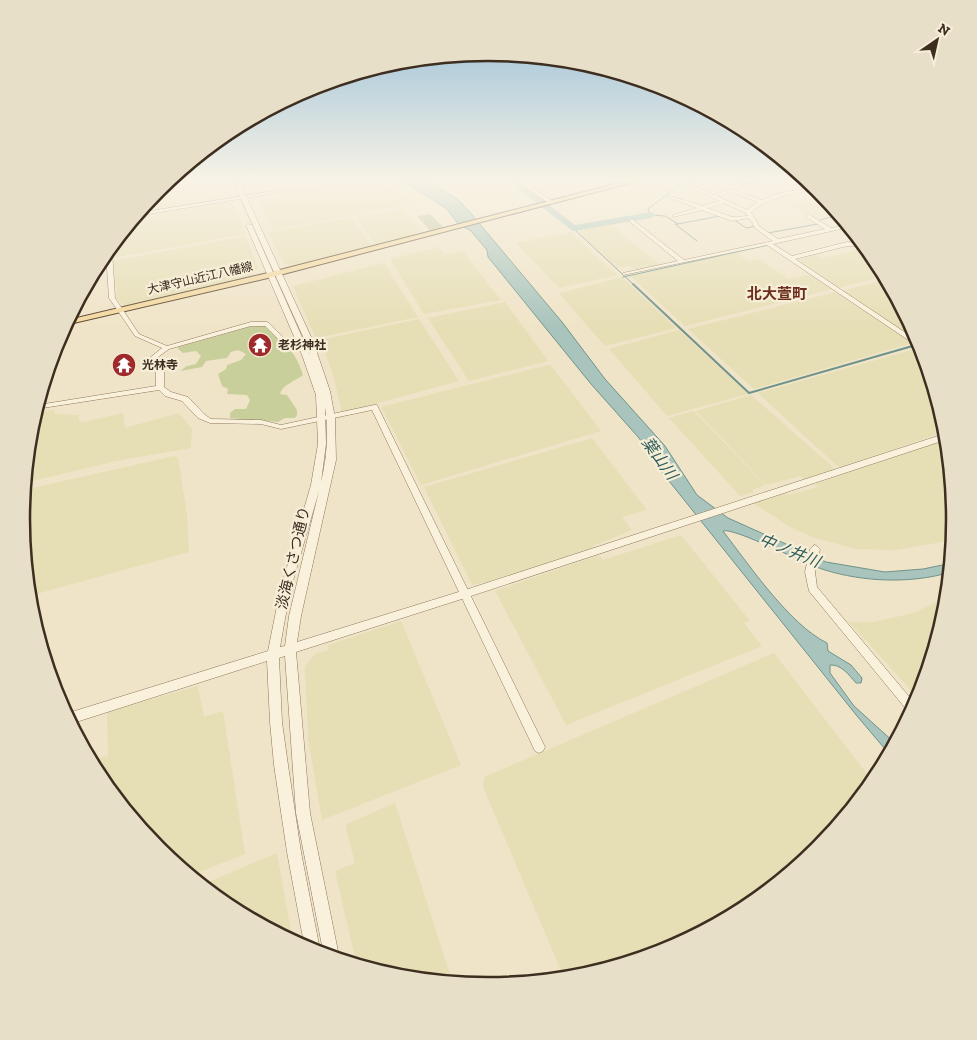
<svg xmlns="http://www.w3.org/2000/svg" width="977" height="1040" font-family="'Zilla Slab','Noto Sans JP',serif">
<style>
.farmland{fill:#e6deb5}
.green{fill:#c9cf9b}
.cemetery{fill:#bfc49a}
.water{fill:#a9c4bc;stroke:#6f938a}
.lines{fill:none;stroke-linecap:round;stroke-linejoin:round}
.stream-far1{stroke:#6f938a;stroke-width:1}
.stream{stroke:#6f938a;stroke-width:2}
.river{fill:#a9c4bc;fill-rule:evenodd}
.minor-casing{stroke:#8d765c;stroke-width:1}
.tertiary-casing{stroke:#8d765c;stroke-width:1}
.primary-casing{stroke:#5b4430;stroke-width:2}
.minor{fill:#faf1dc;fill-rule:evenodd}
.tertiary{fill:#faf1dc;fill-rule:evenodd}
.primary{fill:#f3d9a0;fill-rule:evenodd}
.labels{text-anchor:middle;stroke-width:4.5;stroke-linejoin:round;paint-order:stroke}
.far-street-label{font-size:12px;fill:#3d2e20;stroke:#f7eed8}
.far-poi-label{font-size:12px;font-weight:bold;fill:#3d2e20;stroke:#f7eed8;text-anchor:start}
.far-quarter-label{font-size:15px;font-weight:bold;fill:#6b2e1e;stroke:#f7eed8}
.street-label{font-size:15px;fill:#3d2e20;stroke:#f7eed8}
.water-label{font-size:16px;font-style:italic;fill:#2f5d5a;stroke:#f7eed8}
.rim{fill:none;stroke:#3d2e20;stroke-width:2.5}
</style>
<rect width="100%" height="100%" fill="#f0e4c8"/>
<g class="farmland">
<polygon points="169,181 224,181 231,198 139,213 158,189"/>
<polygon points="344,181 374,181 398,191 416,203 273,230 260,201 281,198 279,192"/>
<polygon points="447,181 506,181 512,186 467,193"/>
<polygon points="524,181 596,181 598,183 541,192"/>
<polygon points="803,195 805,196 836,215 814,219 782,200"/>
<polygon points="232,200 245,234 112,258 110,248 137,215"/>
<polygon points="403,208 424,234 376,246 356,217"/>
<polygon points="352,217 372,246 293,266 284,264 268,232"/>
<polygon points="610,224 660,265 636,270 629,266 617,268 577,230"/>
<polygon points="572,232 594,254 617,275 559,288 516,243"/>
<polygon points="246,236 258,268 252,276 125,307 117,299 113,261"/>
<polygon points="439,247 445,255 463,251 501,300 424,314 390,259"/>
<polygon points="867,248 885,276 839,288 797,260 816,254 822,258"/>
<polygon points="737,253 748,261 759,259 788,279 812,274 833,289 685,326 630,276"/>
<polygon points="384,263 418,317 316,338 293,286"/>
<polygon points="622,277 676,328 605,346 559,293"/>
<polygon points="887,279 920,341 917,342 842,291"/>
<polygon points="836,292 912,343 754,389 688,329"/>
<polygon points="505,302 548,361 469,381 428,318"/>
<polygon points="419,319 459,381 342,413 333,374 320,340"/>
<polygon points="679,330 748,394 667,416 609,349"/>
<polygon points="919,348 923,351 947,431 841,467 836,465 758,393"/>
<polygon points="548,365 551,365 601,431 421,485 381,407"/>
<polygon points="751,395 833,467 832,470 804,479 801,476 766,485 696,411"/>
<polygon points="54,410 55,414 79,415 79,421 84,422 123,413 125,428 179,413 192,429 191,448 116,461 25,483 30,429 35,412"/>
<polygon points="694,411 765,485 752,490 754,492 740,496 669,418"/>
<polygon points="592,438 647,510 622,517 632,530 593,546 595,548 496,580 472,585 424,487"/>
<polygon points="948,438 956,520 954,540 895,550 857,549 815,538 790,527 753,503 786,493 789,495 818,487 815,484"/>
<polygon points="174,456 178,458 187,514 189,552 29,596 21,520 24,490"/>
<polygon points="681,535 750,621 744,623 762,646 566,725 495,591 599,555 603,560"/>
<polygon points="948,596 947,611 920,700 849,622 873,622 914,613"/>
<polygon points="401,621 461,765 322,820 308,738 305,667 315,654 329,650 328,645"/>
<polygon points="774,653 874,783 819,851 748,909 667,952 579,978 565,980 483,787 484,777"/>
<polygon points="198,686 204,717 223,711 245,854 189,876 158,850 100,779 90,761 108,756 107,712"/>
<polygon points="395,803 453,984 397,978 357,966 335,871 355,863 346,829 347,824"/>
<polygon points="277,853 293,943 229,908 201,885"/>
</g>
<path class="green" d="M 265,326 C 284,344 295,349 303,375 C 295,381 282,385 280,394 L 287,395 L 297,410 L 297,415 L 295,418 L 285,418 L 278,422 L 230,418 L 230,413 L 235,409 L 246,409 L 250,400 L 247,395 L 227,394 L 228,389 L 222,386 L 218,374 L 226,369 L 227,365 L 241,360 L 246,354 L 238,350 L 231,352 L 227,358 L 206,361 L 202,367 L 180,371 L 187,366 L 196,364 L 201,356 L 196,351 L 183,353 L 178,349 L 178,347 L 249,327 Z"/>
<polygon class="cemetery" points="430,214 444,228 431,232 417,216"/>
<path class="water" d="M 402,181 L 427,181 L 457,199 L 468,210 L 562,322 L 605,379 L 665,446 L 697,495 L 709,504 L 728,518 L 826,562 L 885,572 L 923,569 L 952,563 L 951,572 C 911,584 864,582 825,570 C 804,564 734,527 723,531 C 749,565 790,625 827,643 L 828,651 L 851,665 L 862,678 L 861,683 L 856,683 C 849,675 841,664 830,665 L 830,673 L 854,706 L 896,744 L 892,752 L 885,749 L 857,716 L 665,476 L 639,438 L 591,384 L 488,257 L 487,250 L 470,230 L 459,225 L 446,208 Z"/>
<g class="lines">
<g class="stream-far1">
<polyline points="685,181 648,209 651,215 665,216 678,224 675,224 697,241"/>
<polyline points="734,181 743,185 756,181"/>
<polyline points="790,181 804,189"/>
<polyline points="733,219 746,228 757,226"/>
<polyline points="816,221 839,215"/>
<polyline points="678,224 720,216"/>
<polyline points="573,228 634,285"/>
<polyline points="768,233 818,224"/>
<polyline points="846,243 860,240"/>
<polyline points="623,277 773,244 788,254"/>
</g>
<polyline class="stream" points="633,284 749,393 916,345"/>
<polygon class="river" points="508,181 518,181 575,225 651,212 656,215 651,218 573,231"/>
<g class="minor-casing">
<g id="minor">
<path d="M 680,181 L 684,181 L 713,195 L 731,189 L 762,200 L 780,193 L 815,187 L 818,189 C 793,194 771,196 751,212 L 760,227 L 778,239 L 825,229 L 806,217 L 805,216 L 808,214 L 831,228 L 848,225 L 850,227 L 773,244 L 792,256 L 847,242 L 864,244 L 866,247 L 847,246 L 795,259 L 921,343 L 923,349 L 920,348 L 767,245 L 623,275 L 623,273 L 678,261 L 630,222 L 629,221 L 632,219 L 684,260 L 773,241 L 756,229 L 749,218 L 732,221 L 702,210 L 673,217 L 673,215 L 697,208 L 667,197 L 667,195 L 702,206 L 720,201 L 681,184 ZM 731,192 L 758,202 L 747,210 L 717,196 ZM 724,203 L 746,213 L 748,216 L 732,217 L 707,208 Z"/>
<polygon points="280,190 282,190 282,192 136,216 139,213"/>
<polygon points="110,249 112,250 115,298 139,334 167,346 251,322 267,322 269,323 289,343 308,339 311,341 308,343 285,346 265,326 251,326 169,349 154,360 164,371 164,387 171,392 188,397 204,414 211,419 261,420 281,425 374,405 377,405 543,743 545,747 543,751 539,753 535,751 372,410 281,429 261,424 210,423 198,418 182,401 165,396 159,390 36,409 38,405 156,386 156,371 147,360 162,348 135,336 109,298 106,253"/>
<polygon points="815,545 818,547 820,549 815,572 817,587 917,706 911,715 809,591 805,572 810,549 812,547"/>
</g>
</g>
<g class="tertiary-casing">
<g id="tertiary">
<path d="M 233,181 L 239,181 L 313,341 L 330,391 L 335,418 L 336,460 L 301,616 L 297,642 L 465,590 L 947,433 L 948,439 L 465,598 L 296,652 L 310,813 L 340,961 L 324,956 L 296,813 L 285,656 L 279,658 L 282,722 L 288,765 L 301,852 L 321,955 L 305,949 L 287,852 L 274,765 L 270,722 L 267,661 L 70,724 L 65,714 L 268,651 L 280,591 L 311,485 L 318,444 L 316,395 L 302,355 L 246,225 L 247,224 L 252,225 L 310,355 L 305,341 ZM 325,407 C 329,432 327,458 321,482 L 326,444 ZM 319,491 L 289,616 L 285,646 L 280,647 L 290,591 Z"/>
<polygon points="516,181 523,181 555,203 550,204"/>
</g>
</g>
<g class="primary-casing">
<polygon id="primary" points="627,181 638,181 272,277 65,325 68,320 268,273"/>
</g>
<use href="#minor" class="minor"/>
<use href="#tertiary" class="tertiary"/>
<use href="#primary" class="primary"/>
</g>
<linearGradient id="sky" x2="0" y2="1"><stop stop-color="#8fbad6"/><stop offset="0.55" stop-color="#f8f3e6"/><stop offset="1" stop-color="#f8f3e6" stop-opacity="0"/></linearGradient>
<rect width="977" height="327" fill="url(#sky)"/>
<defs>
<g id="temple-disc" transform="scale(1.25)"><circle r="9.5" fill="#9e2a2b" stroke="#f7eed8"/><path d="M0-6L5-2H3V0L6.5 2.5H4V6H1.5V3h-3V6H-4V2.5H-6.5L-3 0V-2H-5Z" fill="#fff"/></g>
</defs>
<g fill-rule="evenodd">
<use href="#temple-disc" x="260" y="345"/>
<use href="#temple-disc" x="124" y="365"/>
</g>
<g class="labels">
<g class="far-street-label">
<text transform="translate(200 278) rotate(-13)" y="4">大津守山近江八幡線</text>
</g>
<g class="far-poi-label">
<text x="278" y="349">老杉神社</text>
<text x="142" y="369">光林寺</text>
</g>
<g class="far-quarter-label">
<text x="777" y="299">北大萱町</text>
</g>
<g class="street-label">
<text transform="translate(293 558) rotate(-77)" y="5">淡海くさつ通り</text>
</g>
<g class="water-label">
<text transform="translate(660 458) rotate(54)" y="6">葉山川</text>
<text transform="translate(790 550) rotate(22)" y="6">中ノ井川</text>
</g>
</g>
<path d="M0 0H977V1040H0ZM30 519a458 458 0 1 1 916 0a458 458 0 1 1-916 0Z" fill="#e8dfc9" fill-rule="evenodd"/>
<path class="rim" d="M30 519a458 458 0 1 1 916 0a458 458 0 1 1-916 0Z"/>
<g transform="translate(937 40) rotate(34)" stroke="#f7eed8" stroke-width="4" paint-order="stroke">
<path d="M0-4L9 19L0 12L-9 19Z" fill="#3d2e20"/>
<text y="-8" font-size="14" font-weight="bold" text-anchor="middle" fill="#3d2e20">N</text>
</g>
</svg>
